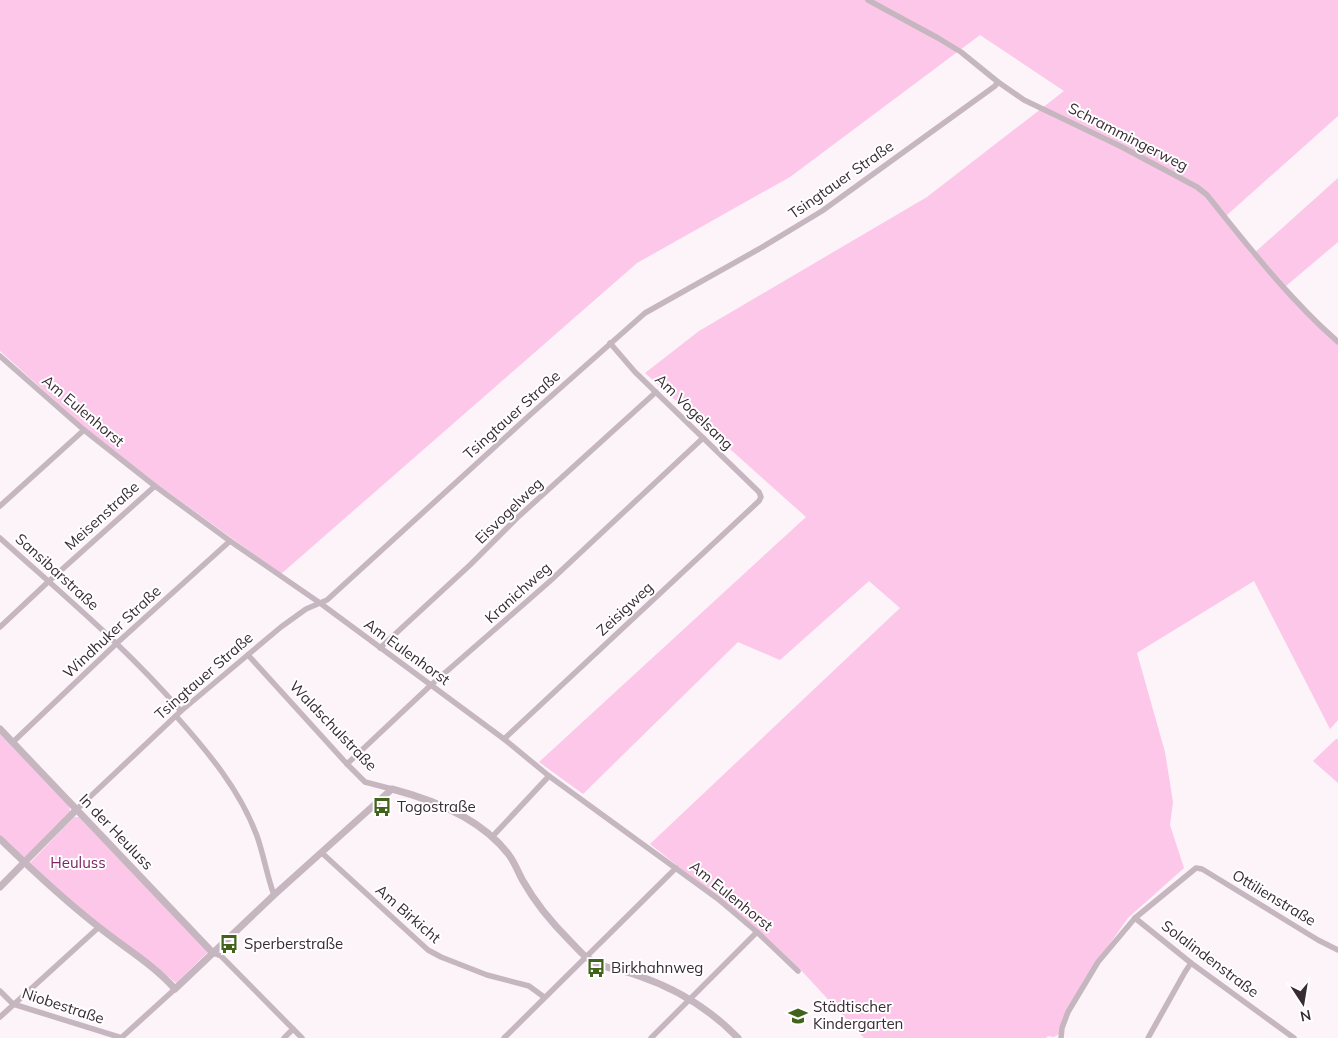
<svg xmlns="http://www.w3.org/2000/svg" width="1338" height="1038" font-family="Mulish,sans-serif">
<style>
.green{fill:#fcc7e8}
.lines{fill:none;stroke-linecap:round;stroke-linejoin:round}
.minor{stroke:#c5b6bf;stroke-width:5.5}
.tertiary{stroke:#c5b6bf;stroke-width:7}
.labels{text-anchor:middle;stroke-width:4;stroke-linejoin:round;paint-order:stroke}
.street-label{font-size:15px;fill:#392b34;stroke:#fff}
.poi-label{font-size:15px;fill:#392b34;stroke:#fff;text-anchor:start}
.park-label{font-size:15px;fill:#7e2264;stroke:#fff}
</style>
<rect width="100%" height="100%" fill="#fcf4f9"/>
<g class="green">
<polygon points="0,0 1338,0 1338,116 1227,215 1225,220 1252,255 1338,178 1338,242 1286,286 1317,319 1338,338 1338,720 1330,729 1254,581 1140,651 1137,653 1165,752 1173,802 1170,825 1184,868 1128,918 1086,977 1066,1011 1059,1034 1054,1037 1048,1036 1046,1038 864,1038 799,968 757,929 650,844 900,608 869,581 780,660 738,642 583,794 539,762 806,517 645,373 699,331 927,197 1064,91 980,35 790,177 637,263 281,574 157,484 83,426 0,351"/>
<polygon points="0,734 69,806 70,811 24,858 0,835"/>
<polygon points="1336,739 1338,739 1338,783 1313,761"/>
<path d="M 74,817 L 79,817 L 208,952 L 176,983 C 151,962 125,944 99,924 C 75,906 52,885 29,864 Z"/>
</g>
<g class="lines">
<g class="minor">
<path d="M 868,0 L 938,38 L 961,52 L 998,82 L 1024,100 L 1120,146 L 1197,187 L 1207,195 C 1249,247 1288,298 1338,342"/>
<polyline points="0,356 84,430 155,486 230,541 320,603 504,739 549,776 718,899 757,932 798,971"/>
<polyline points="0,506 84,430"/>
<path d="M 0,538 C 62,594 126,647 181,711"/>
<polyline points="0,627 48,582 155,486"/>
<polyline points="380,648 470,565 517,518 656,392"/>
<polyline points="248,655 347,764 365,782 392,789"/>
<path d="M 176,716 C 208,752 240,790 257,836 C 264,856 267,876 274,895"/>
<polyline points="504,739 759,501 761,497 759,492 635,372 610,343"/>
<polyline points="13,742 117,643 230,541"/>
<polyline points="347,764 431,685 549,582 703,438"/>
<polyline points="76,810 181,711 281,627 306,609 327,600 531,414 645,313 759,249 822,211 995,86 998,82"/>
<polyline points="492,837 549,776"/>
<polyline points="322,853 428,950 441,957 487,975 529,986 544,997"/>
<polyline points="1135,918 1191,963 1294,1038"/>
<polyline points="213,953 221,956 302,1038"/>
<polyline points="0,991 13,1004 122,1038"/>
<polyline points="0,1017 99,927"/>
<polyline points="121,1038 175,989"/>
<polyline points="284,1038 293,1029"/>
<polyline points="504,1038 676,868"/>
<polyline points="651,1038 757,932"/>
<polyline points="1061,1038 1062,1028 1068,1012 1098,962 1135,918 1196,868 1202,869 1318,940 1338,950"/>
<polyline points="1148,1038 1185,972 1191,963"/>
</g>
<g class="tertiary">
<polyline points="0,729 213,953"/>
<path d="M 0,839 C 32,870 65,901 100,928 C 125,948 154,965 175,989 L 274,895 L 392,789 C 434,800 482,819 509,855 C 515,863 518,872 523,881 C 536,904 552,923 570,941 C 575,946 580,952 586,957 C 601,969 622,969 639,976 C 677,989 710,1009 738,1038"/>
<polyline points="0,887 76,810"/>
</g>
</g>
<defs>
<g id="bus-bare" transform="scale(1.5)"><path d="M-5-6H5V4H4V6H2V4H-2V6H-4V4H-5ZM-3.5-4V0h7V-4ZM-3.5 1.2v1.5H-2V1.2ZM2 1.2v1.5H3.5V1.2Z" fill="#41631a" stroke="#fff" stroke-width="2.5" paint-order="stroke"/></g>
<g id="school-bare" transform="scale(1.5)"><path d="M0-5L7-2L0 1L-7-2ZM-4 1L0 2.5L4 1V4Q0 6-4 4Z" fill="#41631a" stroke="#fff" stroke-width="2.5" paint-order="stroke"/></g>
</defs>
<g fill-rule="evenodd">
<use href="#bus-bare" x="382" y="807"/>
<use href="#bus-bare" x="229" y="944"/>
<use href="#bus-bare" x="596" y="968"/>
<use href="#school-bare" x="798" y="1016"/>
</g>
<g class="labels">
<g class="street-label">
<text transform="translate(1128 137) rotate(27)" y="5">Schrammingerweg</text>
<text transform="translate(841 180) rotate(-35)" y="5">Tsingtauer Straße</text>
<text transform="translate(83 411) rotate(40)" y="5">Am Eulenhorst</text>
<text transform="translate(694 412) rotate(44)" y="5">Am Vogelsang</text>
<text transform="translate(512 415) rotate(-42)" y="5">Tsingtauer Straße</text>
<text transform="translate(509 511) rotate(-44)" y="5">Eisvogelweg</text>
<text transform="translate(102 516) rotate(-42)" y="5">Meisenstraße</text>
<text transform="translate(57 572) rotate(42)" y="5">Sansibarstraße</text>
<text transform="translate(518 593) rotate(-42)" y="5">Kranichweg</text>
<text transform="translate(625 609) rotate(-43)" y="5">Zeisigweg</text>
<text transform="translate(112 632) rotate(-43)" y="5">Windhuker Straße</text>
<text transform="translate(407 652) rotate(36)" y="5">Am Eulenhorst</text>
<text transform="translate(204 676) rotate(-41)" y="5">Tsingtauer Straße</text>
<text transform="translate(333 726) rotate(46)" y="5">Waldschulstraße</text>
<text transform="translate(116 832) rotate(46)" y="5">In der Heuluss</text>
<text transform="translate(731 896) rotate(39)" y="5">Am Eulenhorst</text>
<text transform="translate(1274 898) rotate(31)" y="5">Ottilienstraße</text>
<text transform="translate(408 914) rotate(41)" y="5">Am Birkicht</text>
<text transform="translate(1210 959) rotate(37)" y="5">Solalindenstraße</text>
<text transform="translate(63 1006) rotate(18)" y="5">Niobestraße</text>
</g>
<g class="poi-label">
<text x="397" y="812">Togostraße</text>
<text x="244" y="949">Sperberstraße</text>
<text x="611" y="973">Birkhahnweg</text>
<text x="813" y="1012">Städtischer<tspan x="813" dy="17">Kindergarten</tspan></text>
</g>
<g class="park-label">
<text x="78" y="868">Heuluss</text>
</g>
</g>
<g transform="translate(1303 1003) rotate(168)" stroke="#ffffff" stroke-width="4" paint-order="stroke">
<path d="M0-4L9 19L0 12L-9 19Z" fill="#392b34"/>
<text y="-8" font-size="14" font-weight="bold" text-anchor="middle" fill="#392b34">N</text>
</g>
</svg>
